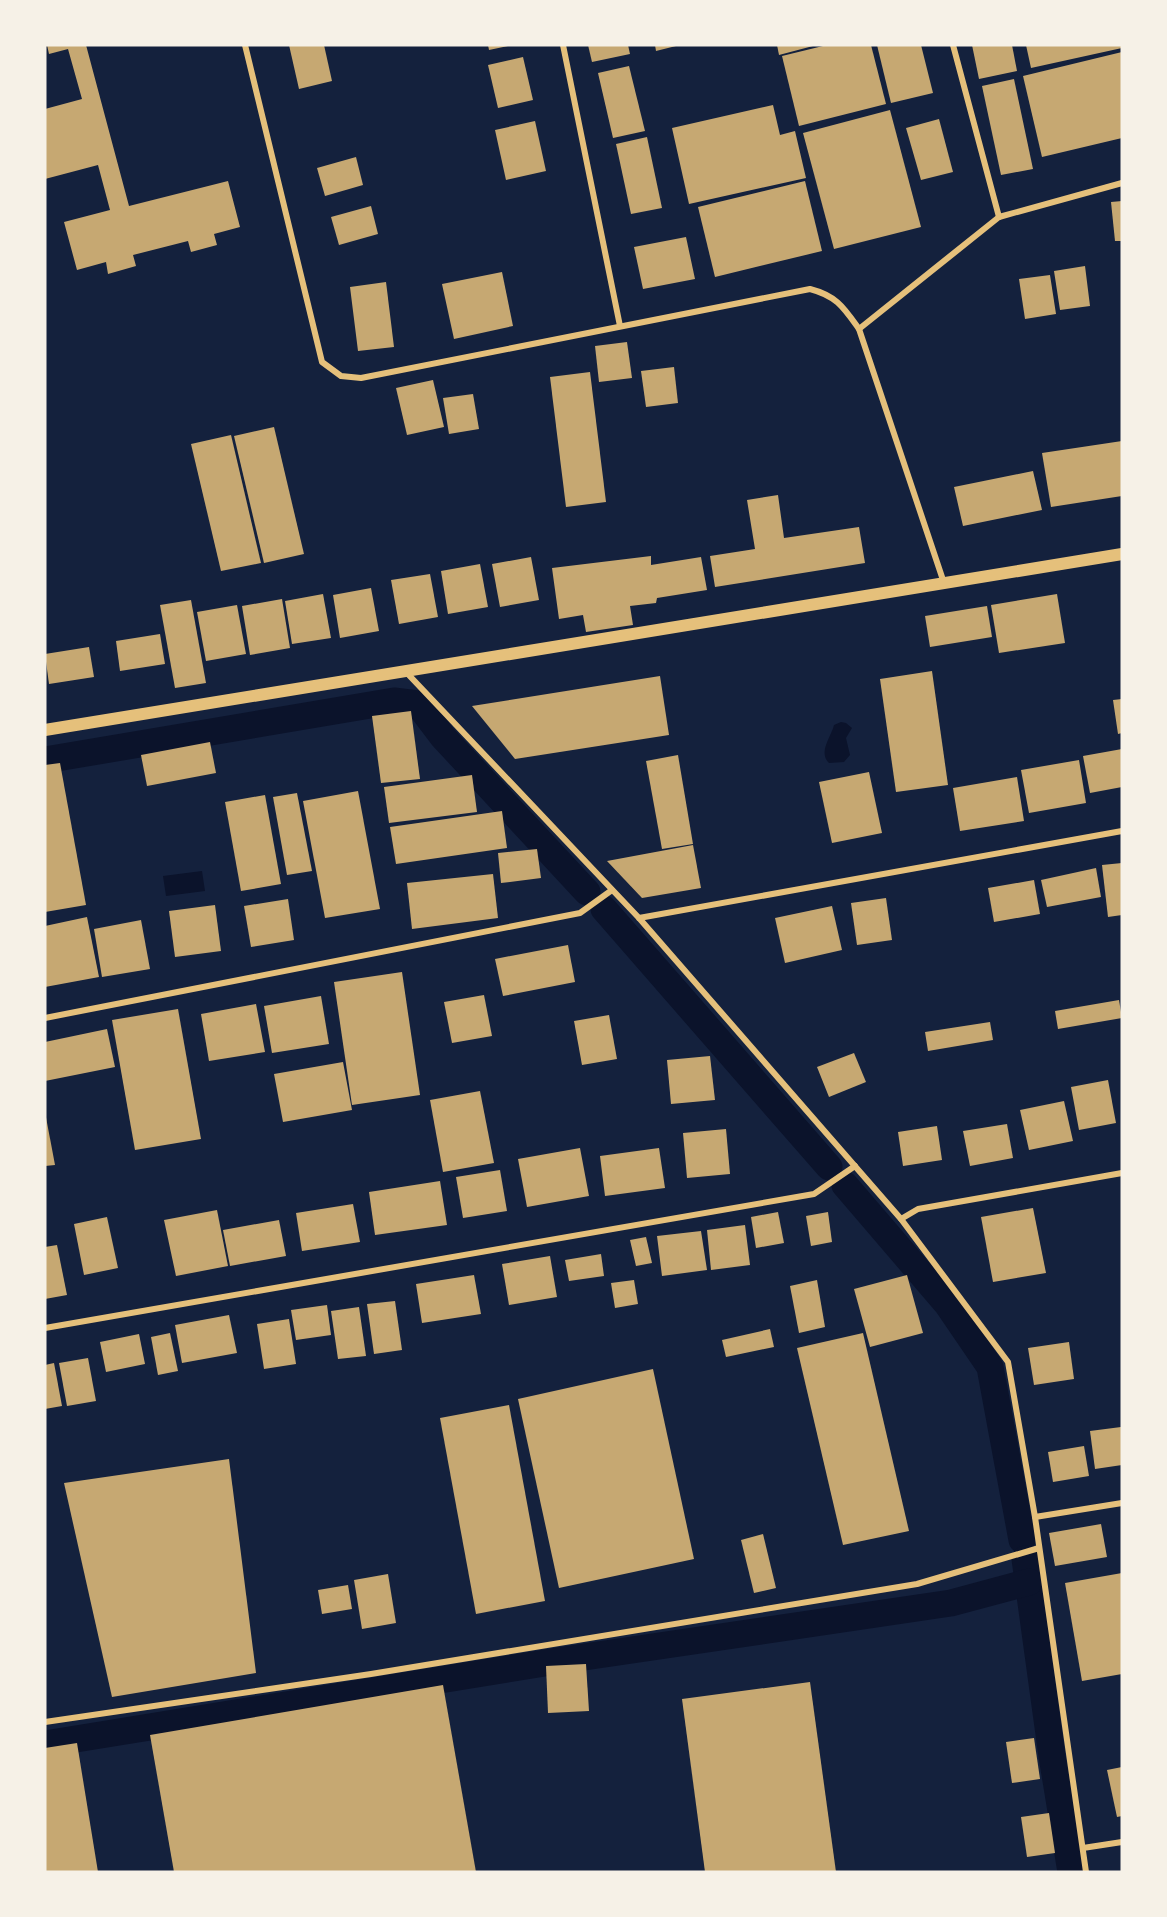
<svg xmlns="http://www.w3.org/2000/svg" width="1167" height="1917" font-family="'Noto Sans',sans-serif">
<style>
.water{fill:#0b132b}
.lines{fill:none;stroke-linecap:round;stroke-linejoin:round}
.canal{stroke:#0b132b;stroke-width:27}
.building{fill:#c6a872}
.minor{stroke:#e5c07b;stroke-width:6}
.secondary{stroke:#e5c07b;stroke-width:12}
</style>
<rect width="100%" height="100%" fill="#14213d"/>
<g class="water">
<path d="M 841,722 L 846,723 L 852,728 L 846,738 L 850,755 L 844,762 L 829,763 C 818,752 831,737 834,725 Z"/>
<polygon points="202,871 205,891 166,896 163,876"/>
</g>
<g class="lines">
<g class="canal">
<polyline points="45,760 394,701 418,704 443,737 587,892"/>
<polyline points="604,909 829,1167"/>
<polyline points="845,1185 947,1304 990,1367 1022,1540"/>
<polyline points="1025,1559 1052,1756 1071,1872"/>
<polyline points="45,1744 557,1661 951,1603 1029,1582"/>
</g>
</g>
<g class="building">
<polygon points="47,45 86,45 129,206 228,181 240,227 214,234 217,245 191,252 188,241 133,255 136,266 108,274 106,262 77,270 64,222 110,210 98,165 45,179 45,109 82,99 68,49 49,54"/>
<polygon points="289,45 324,45 332,81 299,89"/>
<polygon points="488,45 508,45 508,46 489,50"/>
<polygon points="588,45 628,45 630,54 592,62"/>
<polygon points="655,45 676,45 676,46 656,51"/>
<polygon points="777,45 813,45 813,46 779,55"/>
<polygon points="827,45 871,45 886,104 799,126 782,56"/>
<polygon points="877,45 921,45 933,93 891,103"/>
<polygon points="972,45 1012,45 1017,71 979,79"/>
<polygon points="1026,45 1122,45 1122,48 1031,68"/>
<polygon points="1122,52 1122,138 1042,157 1023,76"/>
<polygon points="523,57 533,100 498,108 488,65"/>
<polygon points="629,66 645,131 613,138 598,73"/>
<polygon points="1014,79 1033,169 1001,175 982,86"/>
<polygon points="773,105 780,135 795,131 806,178 689,204 672,128"/>
<polygon points="890,110 921,227 834,249 803,133"/>
<polygon points="939,119 953,172 921,180 906,128"/>
<polygon points="535,121 546,171 506,180 495,130"/>
<polygon points="647,137 662,208 631,214 616,144"/>
<polygon points="356,157 363,185 325,196 317,168"/>
<polygon points="805,181 822,251 715,277 698,207"/>
<polygon points="1122,201 1122,241 1115,241 1111,202"/>
<polygon points="371,206 378,234 339,245 331,217"/>
<polygon points="686,237 695,279 643,289 634,247"/>
<polygon points="1085,266 1090,306 1060,310 1054,271"/>
<polygon points="502,272 513,326 454,339 442,284"/>
<polygon points="1050,275 1056,314 1025,319 1019,279"/>
<polygon points="386,282 394,347 358,351 350,287"/>
<polygon points="627,342 632,378 599,382 595,346"/>
<polygon points="674,367 678,403 646,407 641,371"/>
<polygon points="590,372 606,502 566,507 550,377"/>
<polygon points="433,380 444,427 407,435 396,388"/>
<polygon points="473,394 479,429 449,434 443,398"/>
<polygon points="274,427 304,554 264,563 234,436"/>
<polygon points="231,435 261,563 221,571 191,444"/>
<polygon points="1122,441 1122,496 1051,507 1042,453"/>
<polygon points="1033,471 1042,510 963,526 954,487"/>
<polygon points="778,495 784,538 859,527 865,563 715,587 710,556 755,549 747,500"/>
<polygon points="651,556 651,565 701,557 707,590 657,598 656,603 630,606 633,625 586,632 583,615 559,619 552,568"/>
<polygon points="531,557 539,600 500,607 492,564"/>
<polygon points="480,564 488,607 448,614 441,571"/>
<polygon points="430,574 438,617 399,624 391,580"/>
<polygon points="371,588 379,631 340,638 333,595"/>
<polygon points="323,594 331,638 292,644 285,601"/>
<polygon points="1057,594 1065,643 999,653 991,605"/>
<polygon points="282,599 290,648 250,655 242,606"/>
<polygon points="191,600 206,683 175,688 160,605"/>
<polygon points="237,605 246,654 206,661 197,612"/>
<polygon points="987,606 992,637 930,647 925,616"/>
<polygon points="160,634 165,664 120,671 116,641"/>
<polygon points="89,647 94,677 49,684 45,654"/>
<polygon points="932,671 948,785 896,792 880,679"/>
<polygon points="660,676 669,735 515,759 472,706"/>
<polygon points="1122,699 1122,733 1118,734 1113,700"/>
<polygon points="411,711 420,779 381,783 372,716"/>
<polygon points="210,742 216,773 147,786 141,755"/>
<polygon points="1122,749 1122,787 1090,793 1083,756"/>
<polygon points="678,755 693,844 662,849 646,761"/>
<polygon points="1079,760 1086,803 1029,813 1021,770"/>
<polygon points="60,763 86,905 45,912 45,765"/>
<polygon points="869,772 882,833 832,843 819,782"/>
<polygon points="472,775 477,812 389,823 384,787"/>
<polygon points="1017,777 1024,821 960,831 953,788"/>
<polygon points="358,791 380,909 325,918 303,801"/>
<polygon points="297,793 312,871 287,875 273,797"/>
<polygon points="265,795 281,884 241,891 225,802"/>
<polygon points="502,811 507,848 396,864 390,827"/>
<polygon points="693,845 701,888 642,898 607,861"/>
<polygon points="537,849 541,878 501,883 498,853"/>
<polygon points="1122,863 1122,915 1108,917 1102,865"/>
<polygon points="1096,868 1101,897 1047,907 1041,880"/>
<polygon points="493,874 498,918 412,929 407,883"/>
<polygon points="1034,880 1040,914 994,922 988,888"/>
<polygon points="886,898 892,940 857,945 851,903"/>
<polygon points="288,899 294,940 251,947 244,906"/>
<polygon points="215,905 221,951 175,957 169,911"/>
<polygon points="832,906 842,950 785,963 775,918"/>
<polygon points="87,917 99,977 45,987 45,926"/>
<polygon points="141,920 150,969 102,977 94,929"/>
<polygon points="568,945 575,982 503,996 495,959"/>
<polygon points="402,972 420,1095 352,1105 334,982"/>
<polygon points="484,995 492,1036 452,1043 444,1002"/>
<polygon points="321,996 329,1044 272,1053 264,1006"/>
<polygon points="1119,1000 1122,1018 1058,1029 1055,1011"/>
<polygon points="256,1004 265,1052 209,1061 201,1014"/>
<polygon points="178,1009 201,1139 135,1150 112,1020"/>
<polygon points="609,1015 617,1059 582,1065 574,1021"/>
<polygon points="990,1022 993,1040 928,1051 925,1032"/>
<polygon points="107,1029 115,1067 45,1081 45,1042"/>
<polygon points="854,1053 866,1082 829,1097 817,1067"/>
<polygon points="710,1056 715,1100 671,1104 667,1060"/>
<polygon points="343,1062 352,1110 283,1122 274,1074"/>
<polygon points="1108,1080 1116,1123 1079,1130 1071,1087"/>
<polygon points="480,1091 494,1163 443,1172 430,1100"/>
<polygon points="1064,1101 1073,1141 1029,1150 1020,1110"/>
<polygon points="45,1112 55,1165 45,1166"/>
<polygon points="1007,1124 1013,1158 970,1166 963,1131"/>
<polygon points="937,1126 942,1160 903,1166 898,1132"/>
<polygon points="726,1129 730,1174 687,1178 683,1133"/>
<polygon points="580,1148 589,1196 527,1207 518,1159"/>
<polygon points="659,1148 665,1188 605,1196 600,1156"/>
<polygon points="500,1170 507,1211 463,1218 456,1177"/>
<polygon points="440,1181 447,1225 375,1235 369,1192"/>
<polygon points="353,1204 360,1242 302,1251 296,1213"/>
<polygon points="1033,1208 1046,1273 993,1282 981,1217"/>
<polygon points="217,1210 228,1266 176,1276 164,1220"/>
<polygon points="778,1212 784,1243 756,1248 751,1217"/>
<polygon points="828,1212 832,1242 811,1246 806,1216"/>
<polygon points="107,1217 118,1268 84,1275 74,1224"/>
<polygon points="279,1220 286,1256 230,1266 223,1230"/>
<polygon points="745,1225 750,1265 711,1270 707,1230"/>
<polygon points="701,1231 707,1270 662,1276 657,1236"/>
<polygon points="646,1237 652,1263 636,1266 630,1240"/>
<polygon points="57,1245 67,1295 45,1299 45,1247"/>
<polygon points="601,1254 604,1276 569,1281 565,1260"/>
<polygon points="550,1256 557,1297 509,1305 502,1264"/>
<polygon points="474,1275 481,1314 422,1323 416,1284"/>
<polygon points="907,1275 923,1333 870,1347 854,1289"/>
<polygon points="634,1280 638,1304 615,1308 611,1283"/>
<polygon points="817,1280 825,1327 799,1333 790,1286"/>
<polygon points="395,1301 402,1350 374,1354 367,1304"/>
<polygon points="327,1305 331,1335 296,1340 291,1310"/>
<polygon points="359,1307 366,1356 338,1359 331,1311"/>
<polygon points="229,1315 237,1353 182,1363 175,1325"/>
<polygon points="289,1319 296,1364 264,1369 257,1324"/>
<polygon points="770,1329 774,1347 726,1357 722,1340"/>
<polygon points="170,1333 178,1371 158,1375 151,1337"/>
<polygon points="863,1333 909,1531 843,1545 797,1348"/>
<polygon points="139,1334 145,1364 106,1372 100,1342"/>
<polygon points="1069,1342 1074,1379 1034,1385 1028,1348"/>
<polygon points="88,1358 96,1401 67,1406 59,1363"/>
<polygon points="54,1363 62,1406 45,1409 45,1365"/>
<polygon points="653,1369 694,1559 559,1588 518,1399"/>
<polygon points="509,1405 545,1601 476,1614 440,1418"/>
<polygon points="1121,1427 1122,1465 1095,1469 1090,1431"/>
<polygon points="1084,1446 1089,1476 1053,1482 1048,1452"/>
<polygon points="229,1459 256,1673 112,1697 64,1483"/>
<polygon points="1101,1524 1107,1557 1055,1566 1049,1533"/>
<polygon points="763,1534 776,1588 754,1593 741,1540"/>
<polygon points="1122,1573 1122,1674 1082,1681 1065,1583"/>
<polygon points="388,1574 396,1623 362,1629 354,1580"/>
<polygon points="348,1585 352,1609 322,1614 318,1590"/>
<polygon points="586,1664 589,1711 548,1713 546,1666"/>
<polygon points="810,1682 836,1872 705,1872 682,1699"/>
<polygon points="443,1685 476,1872 174,1872 150,1735"/>
<polygon points="1034,1738 1040,1779 1012,1783 1006,1742"/>
<polygon points="77,1743 98,1872 45,1872 45,1748"/>
<polygon points="1122,1767 1122,1816 1117,1817 1107,1770"/>
<polygon points="1049,1813 1055,1853 1027,1857 1021,1817"/>
</g>
<g class="lines">
<g class="minor">
<path d="M 245,45 L 322,362 L 341,376 L 361,378 L 810,289 C 837,296 844,308 859,329 L 944,583"/>
<polyline points="563,45 620,326"/>
<polyline points="953,45 999,217"/>
<polyline points="859,329 999,217 1122,183"/>
<polyline points="405,671 639,918 901,1219 1008,1362 1035,1517 1086,1872"/>
<polyline points="639,918 1122,831"/>
<polyline points="45,1018 580,913 612,890"/>
<polyline points="901,1219 918,1209 1122,1173"/>
<polyline points="45,1328 814,1194 855,1166"/>
<polyline points="1035,1517 1122,1503"/>
<polyline points="45,1722 371,1674 917,1584 1039,1548"/>
<polyline points="1083,1848 1122,1842"/>
</g>
<polyline class="secondary" points="45,730 1122,554"/>
</g>
<rect width="1167" height="1917" fill="none" stroke="#f6f1e7" stroke-width="93"/>
</svg>
